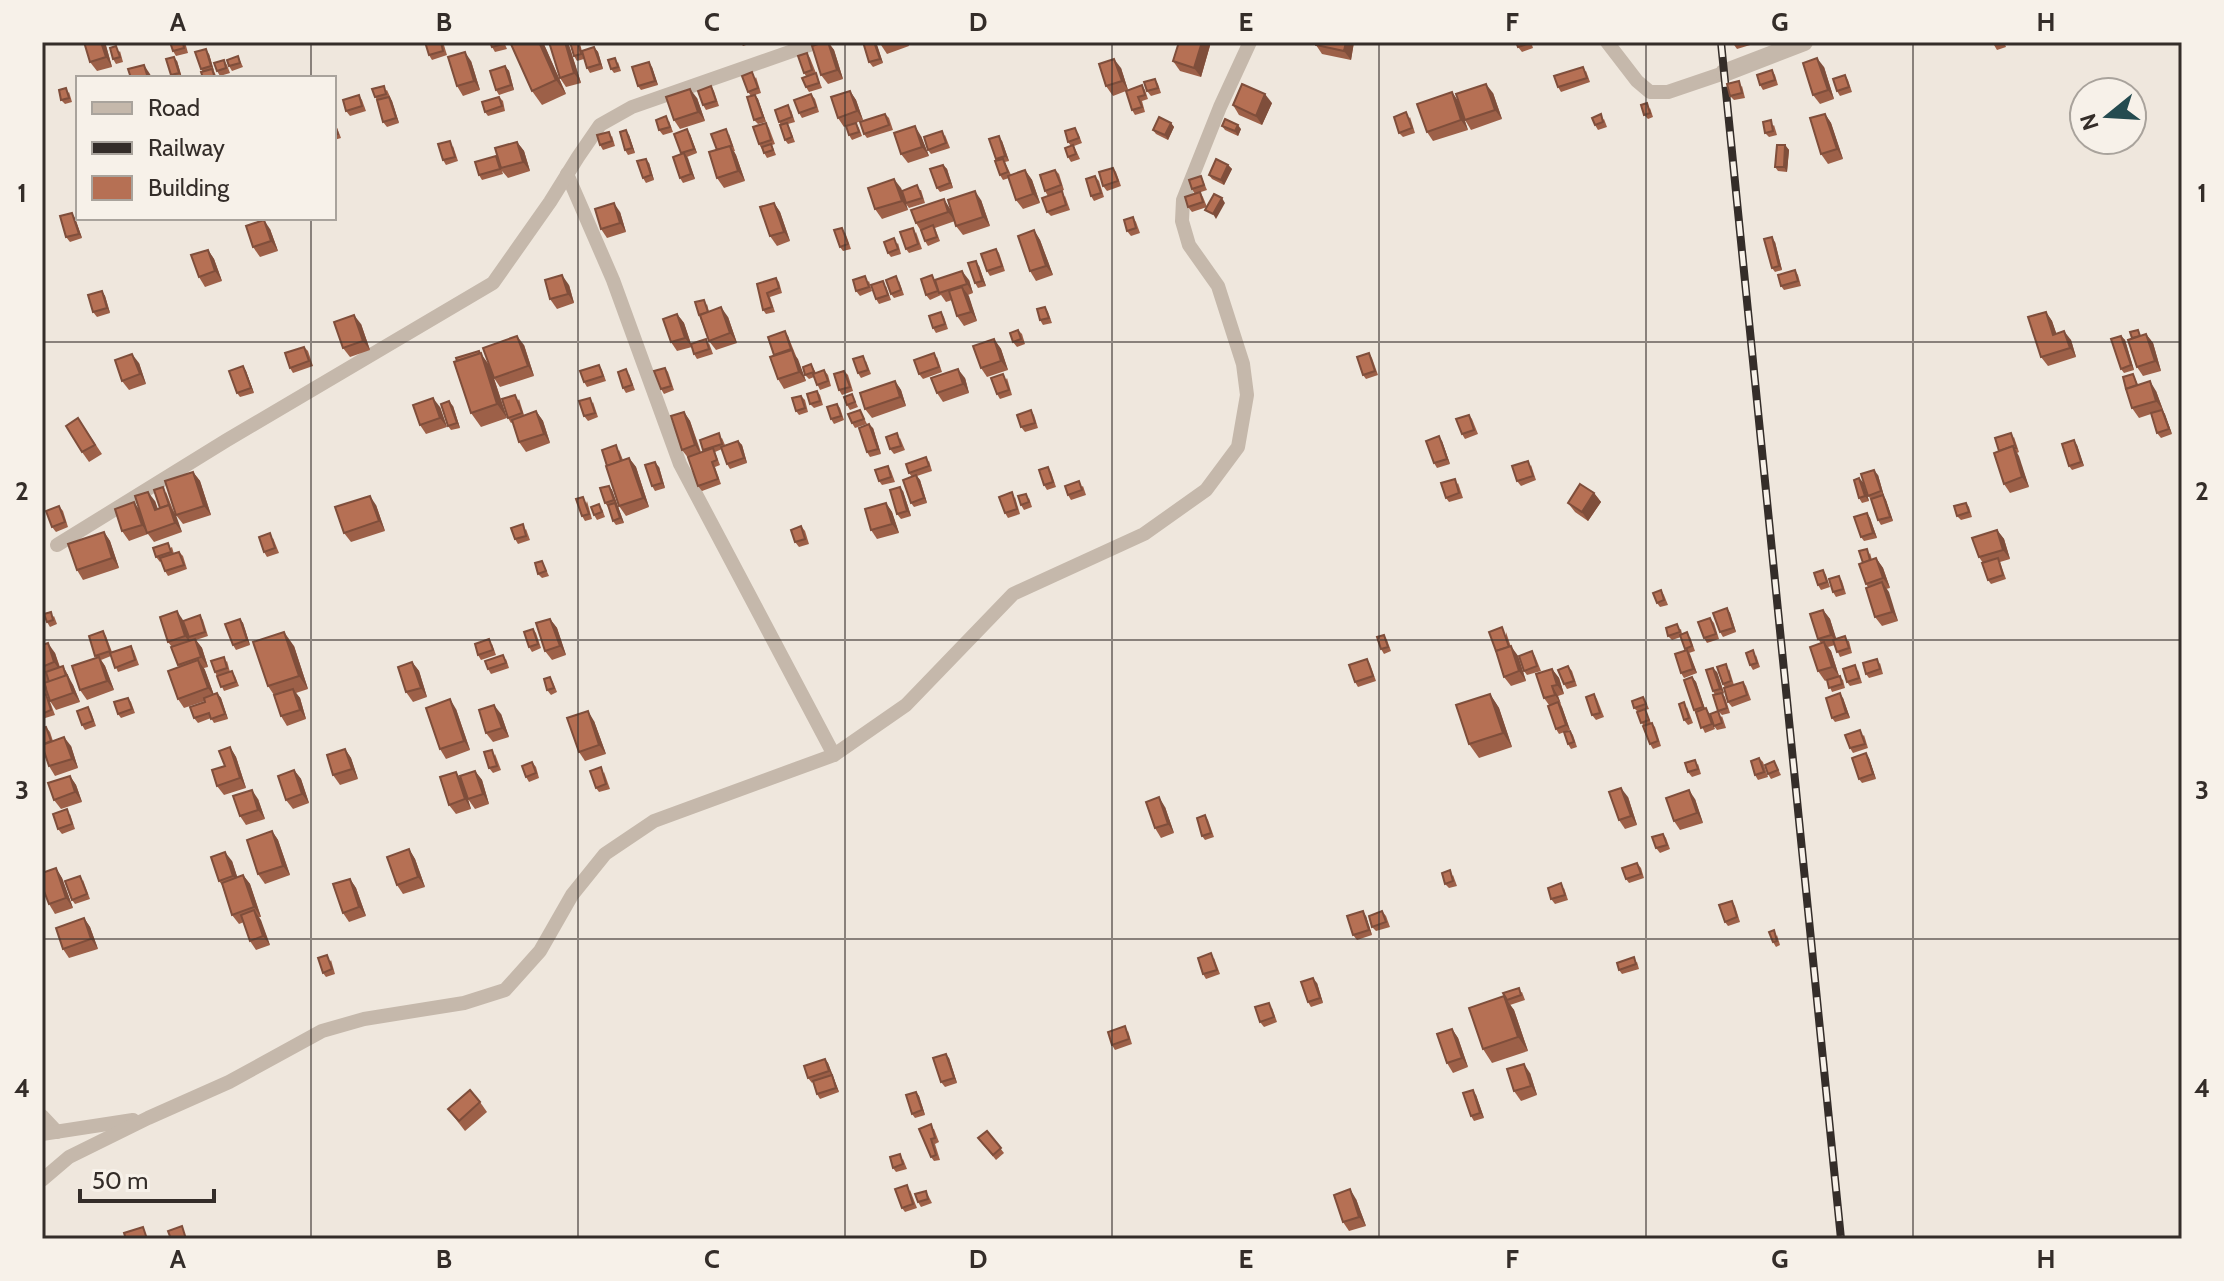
<svg xmlns="http://www.w3.org/2000/svg" width="2224" height="1281" font-family="Cabin,sans-serif">
<style>
.lines{fill:none;stroke-linecap:round;stroke-linejoin:round}
.minor{stroke:#c5b8ab;stroke-width:14}
.tertiary{stroke:#c5b8ab;stroke-width:18}
.rail-casing{stroke:#342d29;stroke-width:8}
.rail{stroke:#f7f1e9;stroke-width:5;stroke-dasharray:15;stroke-linecap:butt}
.wall{fill:#9d6048}
.shaded-wall{fill:#7f4e3b}
.building{fill:#b67054;stroke:#7f4e3b;stroke-width:2}
.grid{fill:none;stroke:#342d29;stroke-width:2;stroke-opacity:0.55}
.neatline{fill:none;stroke:#342d29;stroke-width:3}
.grid-label{font-size:26px;text-anchor:middle;font-weight:bold;fill:#342d29}
</style>
<rect width="100%" height="100%" fill="#efe7dd"/>
<g class="lines">
<g class="minor">
<polyline points="1607,42 1637,81 1650,92 1668,92 1724,73"/>
<polyline points="567,174 613,280 680,464 834,755"/>
<polyline points="57,545 227,440 493,283 550,202 578,157 600,125 632,107 818,42"/>
<polyline points="42,1116 57,1132"/>
<polyline points="42,1134 133,1120"/>
<polyline points="42,1180 69,1157 148,1118 229,1082 322,1031 364,1019 464,1003 505,990 540,951 572,895 605,854 654,821 834,755 906,705 1013,594 1144,534 1206,490 1238,447 1247,395 1243,364 1218,286 1189,245 1182,221 1183,200 1220,107 1250,42"/>
</g>
<polyline class="tertiary" points="1724,73 1804,42"/>
<g class="rail-casing">
<polyline id="rail" points="1721,42 1841,1239"/>
</g>
<use href="#rail" class="rail"/>
</g>
<g class="wall">
<polygon points="105,42 112,67 97,71 90,62"/>
<polygon points="170,42 185,42 188,53 176,56 173,51"/>
<polygon points="443,42 447,55 432,60 429,55"/>
<polygon points="504,42 507,49 495,52 492,47"/>
<polygon points="510,42 543,42 566,94 542,105 532,91"/>
<polygon points="568,42 581,83 566,87 560,78"/>
<polygon points="570,42 586,42 580,44 582,51 594,47 598,52 603,69 590,73 587,68 584,59 577,61 574,56"/>
<polygon points="740,42 755,42 743,46"/>
<polygon points="828,42 834,50 843,79 828,84 821,75"/>
<polygon points="876,42 883,63 873,67 869,62"/>
<polygon points="879,42 908,42 909,46 887,54"/>
<polygon points="1179,42 1211,42 1201,77 1180,71 1173,61"/>
<polygon points="1268,42 1282,42 1281,45"/>
<polygon points="1354,42 1351,60 1322,54 1316,45"/>
<polygon points="1531,42 1533,48 1522,52 1518,47"/>
<polygon points="1732,42 1760,42 1737,49"/>
<polygon points="2004,42 2006,47 1997,50 1994,45"/>
<polygon points="120,51 123,62 116,64 113,59"/>
<polygon points="807,53 810,58 822,88 809,92 806,87 806,76 804,73"/>
<polygon points="209,54 214,71 217,78 203,78 203,72 201,69"/>
<polygon points="238,56 243,67 232,71 229,66"/>
<polygon points="224,60 227,65 230,73 220,76 217,71"/>
<polygon points="177,61 182,78 173,78 171,75"/>
<polygon points="471,61 480,90 463,96 457,86"/>
<polygon points="618,62 621,71 614,73 611,69"/>
<polygon points="505,66 509,71 514,90 499,95 496,90"/>
<polygon points="652,67 658,85 641,90 638,86"/>
<polygon points="1824,67 1834,99 1820,104 1813,95"/>
<polygon points="1121,68 1128,90 1142,85 1145,90 1148,99 1142,101 1145,112 1135,115 1132,110 1126,91 1113,96 1106,86"/>
<polygon points="1772,70 1775,75 1778,85 1763,90 1760,85"/>
<polygon points="1586,71 1590,82 1561,92 1558,87"/>
<polygon points="1845,75 1848,80 1852,92 1840,96 1837,91"/>
<polygon points="756,77 761,93 755,95 758,99 766,122 758,124 754,120 751,96 748,92"/>
<polygon points="1155,79 1158,84 1161,93 1151,96 1147,91"/>
<polygon points="711,86 714,91 719,106 706,110 703,105"/>
<polygon points="1742,86 1745,98 1734,100 1730,96"/>
<polygon points="387,90 392,101 399,123 387,127 383,122 377,100 375,97"/>
<polygon points="850,91 856,100 863,120 856,123 859,128 862,136 852,140 849,135 846,126 844,127 838,118"/>
<polygon points="69,92 72,102 65,104 61,100"/>
<polygon points="1452,92 1458,101 1493,93 1502,119 1471,130 1465,120 1460,106 1468,130 1433,141 1427,132"/>
<polygon points="811,94 815,99 819,112 802,118 799,113"/>
<polygon points="359,95 362,100 366,111 350,116 346,111"/>
<polygon points="499,97 503,101 505,111 488,116 485,112"/>
<polygon points="697,98 705,121 680,129 674,120"/>
<polygon points="1272,103 1262,125 1239,115 1233,105"/>
<polygon points="1650,108 1653,117 1648,119 1644,115"/>
<polygon points="791,110 795,122 788,124 795,142 788,144 785,140 781,125 779,122"/>
<polygon points="885,114 889,118 893,130 867,138 864,134"/>
<polygon points="1825,114 1831,123 1843,159 1828,164 1821,154"/>
<polygon points="1410,117 1415,133 1403,137 1399,133"/>
<polygon points="1604,119 1607,127 1598,130 1595,125"/>
<polygon points="334,120 341,138 334,140"/>
<polygon points="669,121 673,132 663,135 659,130"/>
<polygon points="766,123 769,128 775,144 772,145 776,155 767,158 759,144"/>
<polygon points="1171,123 1174,127 1168,140 1156,134 1153,130"/>
<polygon points="1774,125 1777,135 1769,137 1765,133"/>
<polygon points="1222,126 1241,129 1238,136 1225,130"/>
<polygon points="1078,133 1082,143 1074,146 1080,159 1071,162 1068,157 1071,146 1068,142"/>
<polygon points="690,134 697,153 687,157 695,179 683,183 680,178 682,154"/>
<polygon points="729,134 735,151 734,151 736,155 745,181 724,188 717,178 717,150"/>
<polygon points="629,135 635,153 628,155 625,150"/>
<polygon points="945,135 950,148 931,154 928,150"/>
<polygon points="612,136 615,146 603,150 600,145"/>
<polygon points="921,136 929,156 908,163 901,154"/>
<polygon points="1002,141 1009,161 1005,162 1011,175 1025,170 1032,180 1040,203 1023,209 1016,200 1009,178 1003,180 1000,175 996,159"/>
<polygon points="517,142 524,151 530,171 508,178 502,171 503,174 482,180 479,175 496,156"/>
<polygon points="1785,145 1789,150 1787,172 1778,171 1775,167"/>
<polygon points="453,146 458,161 446,165 443,160"/>
<polygon points="649,163 654,180 646,183 643,178"/>
<polygon points="943,165 947,169 953,188 940,192 937,188"/>
<polygon points="1228,165 1232,169 1224,185 1212,179 1209,175"/>
<polygon points="1113,168 1116,172 1121,186 1107,191 1103,186"/>
<polygon points="1055,170 1059,174 1064,190 1048,196 1045,191"/>
<polygon points="1095,176 1099,181 1104,197 1094,201 1091,196"/>
<polygon points="1201,176 1207,190 1195,194 1192,189"/>
<polygon points="901,188 902,191 921,190 925,203 909,208 906,204 908,210 882,219 875,209"/>
<polygon points="1200,192 1203,197 1207,207 1192,212 1188,207"/>
<polygon points="1065,196 1070,210 1051,216 1047,212"/>
<polygon points="944,199 950,209 955,221 935,228 940,241 928,246 925,241 921,231 916,223"/>
<polygon points="981,200 990,226 963,235 956,226"/>
<polygon points="774,203 780,212 790,241 777,246 770,236"/>
<polygon points="620,212 626,232 607,238 601,229"/>
<polygon points="1133,217 1136,222 1140,233 1131,236 1127,231"/>
<polygon points="75,218 82,238 70,242 66,237"/>
<polygon points="270,229 278,251 260,257 253,247"/>
<polygon points="1034,230 1040,240 1053,275 1036,281 1030,271"/>
<polygon points="845,232 851,249 843,251 840,247"/>
<polygon points="916,232 922,249 909,253 906,249"/>
<polygon points="1775,242 1782,270 1775,272 1772,268"/>
<polygon points="898,243 901,254 891,257 888,253"/>
<polygon points="996,249 999,253 1005,271 990,276 987,271"/>
<polygon points="208,250 214,259 222,281 205,287 199,277"/>
<polygon points="979,266 986,286 978,288 975,283"/>
<polygon points="1795,270 1798,275 1801,286 1784,290 1781,286"/>
<polygon points="776,278 779,282 782,293 770,297 775,312 766,314 763,310 757,284"/>
<polygon points="936,280 969,280 973,293 968,295 977,321 964,326 957,316 952,300 946,302 941,295 930,300 926,295"/>
<polygon points="869,281 872,291 860,296 856,291"/>
<polygon points="899,281 904,295 894,298 891,294"/>
<polygon points="569,285 574,303 557,309 550,299"/>
<polygon points="886,286 891,300 879,304 876,299"/>
<polygon points="102,291 105,296 110,313 97,317 93,312"/>
<polygon points="707,304 709,312 728,317 737,343 716,350 709,341 699,315"/>
<polygon points="1045,307 1048,312 1052,323 1043,325 1040,320"/>
<polygon points="941,312 944,317 948,329 936,333 933,328"/>
<polygon points="2046,312 2052,321 2056,333 2071,340 2076,357 2048,366 2041,357"/>
<polygon points="677,314 684,323 692,347 677,351 671,342"/>
<polygon points="361,324 370,350 350,357 343,348"/>
<polygon points="1018,330 1022,334 1025,344 1017,347 1013,342"/>
<polygon points="2146,334 2153,343 2161,371 2143,376 2137,367 2142,335"/>
<polygon points="788,336 806,381 784,389 778,379 774,356"/>
<polygon points="2121,336 2125,340 2134,370 2124,373 2121,369"/>
<polygon points="994,339 1001,349 1008,370 987,377 981,368"/>
<polygon points="709,343 713,354 697,359 694,354"/>
<polygon points="524,345 534,376 500,387 494,378 507,418 481,427 471,413 479,351 490,366"/>
<polygon points="304,347 308,351 313,366 293,373 290,368"/>
<polygon points="1369,353 1372,358 1378,375 1366,379 1363,375"/>
<polygon points="937,357 942,372 923,379 919,374"/>
<polygon points="866,361 871,374 861,378 858,373"/>
<polygon points="139,363 146,384 129,390 122,381"/>
<polygon points="811,364 816,373 824,370 828,375 831,386 820,390 814,377 809,379 805,375"/>
<polygon points="599,365 602,370 606,381 587,387 584,382"/>
<polygon points="243,366 246,371 254,393 240,397 237,393"/>
<polygon points="665,368 668,372 674,390 664,394 661,389"/>
<polygon points="844,371 848,375 853,391 842,395 839,390"/>
<polygon points="629,374 635,390 626,393 623,388"/>
<polygon points="2133,374 2138,385 2156,391 2172,434 2161,438 2157,433 2151,414 2139,418 2132,408"/>
<polygon points="965,378 969,393 943,402 937,393"/>
<polygon points="1007,378 1012,395 1000,399 997,394"/>
<polygon points="895,381 901,390 906,406 872,418 865,409"/>
<polygon points="817,391 820,395 823,405 814,408 810,404"/>
<polygon points="852,394 858,407 850,410 847,405"/>
<polygon points="801,396 805,400 808,412 799,415 796,411"/>
<polygon points="519,399 524,415 536,411 543,421 550,443 526,452 519,442 513,422 511,423 508,418"/>
<polygon points="593,402 598,417 588,421 584,416"/>
<polygon points="837,404 840,408 844,420 834,424 831,419"/>
<polygon points="453,406 460,428 451,430 448,426"/>
<polygon points="440,407 447,427 426,434 420,425"/>
<polygon points="860,410 867,424 855,428 852,423"/>
<polygon points="1031,410 1034,415 1038,428 1025,432 1021,427"/>
<polygon points="684,412 690,421 701,452 704,451 703,450 722,438 725,445 738,441 742,445 747,463 730,469 727,464 722,449 715,452 720,465 715,467 721,484 702,491 698,486 689,459 682,450"/>
<polygon points="1469,415 1472,419 1478,434 1465,439 1462,434"/>
<polygon points="78,418 102,454 89,462 82,452"/>
<polygon points="873,428 881,454 870,457 867,452"/>
<polygon points="2014,437 2019,452 2017,453 2029,487 2010,493 2004,484 1999,451"/>
<polygon points="900,438 905,450 894,454 890,449"/>
<polygon points="1442,441 1450,464 1437,468 1434,463"/>
<polygon points="2077,445 2084,466 2072,470 2069,466"/>
<polygon points="619,450 623,460 629,458 636,467 649,507 626,516 619,506 607,466"/>
<polygon points="929,461 932,471 917,476 920,480 927,503 914,507 911,503 912,477 909,473"/>
<polygon points="1531,465 1536,480 1521,486 1517,481"/>
<polygon points="888,466 891,471 895,482 882,485 879,481"/>
<polygon points="659,467 665,488 655,491 652,486"/>
<polygon points="1048,467 1051,472 1056,487 1047,490 1044,485"/>
<polygon points="193,472 200,481 211,515 183,524 176,515"/>
<polygon points="1878,475 1884,496 1886,500 1893,521 1881,525 1878,520 1872,500 1868,496"/>
<polygon points="1863,482 1869,501 1862,503 1859,498"/>
<polygon points="1458,483 1463,498 1449,502 1446,498"/>
<polygon points="609,486 612,490 624,523 616,525 613,521 609,508 605,503"/>
<polygon points="1083,486 1086,495 1071,500 1068,495"/>
<polygon points="903,491 911,516 901,519 897,514"/>
<polygon points="166,492 182,532 154,542 148,534 129,541 122,531 139,509 155,501 158,509 160,509"/>
<polygon points="1594,493 1601,502 1588,521 1575,512 1568,503"/>
<polygon points="1015,497 1020,514 1008,518 1005,513"/>
<polygon points="1029,498 1032,507 1024,510 1021,505"/>
<polygon points="587,501 592,519 585,521 582,516"/>
<polygon points="886,503 892,512 899,533 877,539 871,530"/>
<polygon points="1966,503 1969,507 1972,517 1961,520 1957,516"/>
<polygon points="376,505 385,531 351,542 344,533"/>
<polygon points="59,506 63,511 68,527 56,532 52,527"/>
<polygon points="602,509 605,517 597,520 594,515"/>
<polygon points="1867,513 1870,518 1877,538 1864,541 1861,537"/>
<polygon points="801,526 805,531 809,544 799,547 795,542"/>
<polygon points="526,529 530,540 518,544 515,539"/>
<polygon points="1997,530 2004,539 2010,559 2000,562 2006,579 1991,584 1988,580 1983,563 1979,557"/>
<polygon points="104,532 110,541 119,568 83,580 77,570"/>
<polygon points="273,538 279,553 267,557 264,552"/>
<polygon points="172,547 174,554 179,552 183,556 187,569 168,576 165,571 161,561 160,562 156,557"/>
<polygon points="1870,553 1872,560 1876,558 1883,568 1890,588 1886,589 1898,621 1882,626 1875,617 1868,587 1866,584 1863,563"/>
<polygon points="542,561 549,576 542,578 538,574"/>
<polygon points="1823,570 1826,575 1830,587 1821,590 1818,585"/>
<polygon points="1839,576 1842,581 1846,594 1836,597 1833,592"/>
<polygon points="1661,590 1664,595 1668,605 1660,607 1657,603"/>
<polygon points="1727,608 1730,613 1736,632 1723,637 1720,632"/>
<polygon points="1823,610 1830,619 1836,639 1849,641 1852,653 1840,657 1835,645 1828,647 1831,651 1839,676 1843,680 1845,688 1832,692 1827,680 1825,681 1818,671 1821,643 1818,639"/>
<polygon points="200,615 203,620 208,636 196,640 202,648 208,667 204,668 214,695 217,693 221,698 228,719 214,723 211,718 198,723 194,718 205,701 184,708 178,699 179,667 172,647 168,642 183,621"/>
<polygon points="54,616 57,624 50,627 47,622"/>
<polygon points="1710,618 1714,623 1719,639 1707,643 1704,638"/>
<polygon points="240,619 243,623 250,645 236,650 233,645"/>
<polygon points="550,619 557,628 566,655 552,660 545,651"/>
<polygon points="533,629 536,633 541,648 532,652 529,647"/>
<polygon points="1681,629 1682,634 1690,637 1695,651 1689,653 1697,673 1684,678 1681,673 1686,650 1681,637 1672,640 1668,636"/>
<polygon points="103,631 106,636 112,652 131,646 134,651 139,665 118,672 111,656 101,660 105,666 114,690 87,700 80,690 97,658 95,656"/>
<polygon points="1506,632 1511,647 1518,656 1526,681 1511,686 1504,677"/>
<polygon points="1384,635 1387,640 1391,651 1384,654 1381,649"/>
<polygon points="492,644 496,655 481,660 478,655"/>
<polygon points="42,645 55,653 60,667 66,671 68,678 73,685 80,702 56,710 50,701 47,693 42,695"/>
<polygon points="294,646 308,689 296,693 300,698 306,719 287,726 281,716 274,695 268,686"/>
<polygon points="1532,651 1535,656 1541,671 1527,675 1524,671"/>
<polygon points="1756,655 1760,667 1753,670 1750,665"/>
<polygon points="506,659 509,668 491,674 488,669"/>
<polygon points="1367,659 1370,664 1376,681 1358,687 1355,682"/>
<polygon points="227,661 230,672 235,676 239,686 224,691 215,672"/>
<polygon points="412,662 419,671 427,697 413,702 406,692"/>
<polygon points="1880,663 1883,674 1869,678 1866,674"/>
<polygon points="1568,666 1572,671 1577,686 1567,689 1564,684"/>
<polygon points="1552,669 1559,678 1564,694 1558,696 1570,730 1559,734 1556,729 1549,705 1544,698"/>
<polygon points="1729,669 1734,685 1743,682 1746,686 1751,700 1732,707 1728,702 1725,688 1723,684"/>
<polygon points="1858,670 1862,683 1850,686 1847,682"/>
<polygon points="1717,672 1724,693 1723,694 1725,697 1730,713 1722,715 1718,711 1715,695 1713,691"/>
<polygon points="550,677 553,682 557,692 551,695 547,690"/>
<polygon points="1692,677 1696,682 1705,709 1706,708 1709,713 1715,729 1705,733 1694,710"/>
<polygon points="1490,694 1499,708 1512,747 1479,758 1469,744"/>
<polygon points="1594,694 1597,699 1604,717 1596,720 1592,715"/>
<polygon points="42,696 49,699 55,715 42,719"/>
<polygon points="128,698 131,702 135,713 121,718 118,714"/>
<polygon points="1843,698 1850,718 1835,722 1832,718"/>
<polygon points="1646,702 1649,709 1645,710 1651,723 1655,727 1661,746 1653,749 1650,744 1638,712 1634,708"/>
<polygon points="88,707 91,712 96,726 85,730 82,725"/>
<polygon points="1687,707 1693,723 1688,725 1684,720"/>
<polygon points="456,709 470,750 446,759 440,749"/>
<polygon points="501,714 509,737 493,742 486,733"/>
<polygon points="1722,716 1726,728 1717,730 1714,726"/>
<polygon points="594,721 606,754 585,761 579,752"/>
<polygon points="46,727 50,732 53,741 71,746 78,768 55,776 49,766 45,754 42,755 42,728"/>
<polygon points="1570,731 1573,735 1577,747 1571,749 1568,744"/>
<polygon points="1864,735 1868,748 1853,753 1850,748"/>
<polygon points="230,747 236,757 246,788 224,795 217,786"/>
<polygon points="345,749 351,758 358,779 340,785 333,775"/>
<polygon points="495,754 501,770 493,773 489,768"/>
<polygon points="1759,758 1763,762 1768,777 1758,780 1755,775"/>
<polygon points="1869,758 1876,779 1862,783 1859,779"/>
<polygon points="1774,761 1781,775 1771,779 1768,774"/>
<polygon points="532,762 536,767 539,778 529,782 526,777"/>
<polygon points="1698,764 1701,774 1692,777 1688,772"/>
<polygon points="294,770 301,779 309,803 293,809 286,800"/>
<polygon points="475,771 482,780 489,804 475,809 468,799 471,809 456,814 449,805 456,772 462,781"/>
<polygon points="604,772 610,789 599,792 596,788"/>
<polygon points="70,776 76,785 82,802 61,809 54,800"/>
<polygon points="1628,797 1637,825 1625,829 1619,820"/>
<polygon points="258,799 265,819 246,825 240,816"/>
<polygon points="1695,799 1703,823 1680,830 1674,821"/>
<polygon points="1165,807 1174,833 1161,838 1155,828"/>
<polygon points="70,814 75,829 62,834 58,829"/>
<polygon points="1205,815 1208,820 1214,837 1205,840 1202,836"/>
<polygon points="272,831 278,840 290,875 265,884 258,874"/>
<polygon points="1663,834 1666,838 1670,849 1660,853 1656,848"/>
<polygon points="409,849 415,859 425,887 403,894 397,885"/>
<polygon points="232,861 237,877 243,875 250,884 261,917 259,917 270,945 256,950 250,941 244,922 239,924 232,915 222,885 219,881"/>
<polygon points="1637,863 1641,868 1644,878 1629,883 1626,879"/>
<polygon points="56,868 62,878 73,908 55,914 49,904"/>
<polygon points="1453,875 1457,886 1449,888 1445,884"/>
<polygon points="350,879 356,888 366,916 349,922 343,913"/>
<polygon points="83,880 90,899 75,904 72,900"/>
<polygon points="1564,888 1568,900 1555,904 1551,899"/>
<polygon points="1732,901 1735,906 1740,922 1728,926 1725,922"/>
<polygon points="1382,911 1386,916 1390,927 1376,931 1372,927"/>
<polygon points="1366,916 1372,935 1357,940 1353,935"/>
<polygon points="84,918 90,927 98,949 69,958 63,949"/>
<polygon points="1777,935 1780,945 1776,947 1773,942"/>
<polygon points="1214,958 1220,974 1206,979 1203,974"/>
<polygon points="331,960 335,974 326,977 323,973"/>
<polygon points="1637,962 1639,969 1622,974 1619,970"/>
<polygon points="1317,983 1323,1003 1311,1007 1308,1002"/>
<polygon points="1522,992 1525,1000 1510,1005 1514,1010 1528,1051 1492,1063 1483,1049 1469,1008"/>
<polygon points="1272,1008 1277,1022 1264,1027 1260,1022"/>
<polygon points="1452,1029 1458,1038 1468,1067 1453,1073 1447,1063"/>
<polygon points="1128,1031 1132,1044 1115,1050 1112,1045"/>
<polygon points="949,1058 957,1083 945,1087 941,1082"/>
<polygon points="825,1059 828,1063 839,1092 820,1099 817,1094 813,1082 812,1083 808,1078"/>
<polygon points="1530,1073 1537,1095 1521,1101 1514,1091"/>
<polygon points="916,1092 919,1096 925,1115 915,1118 912,1114"/>
<polygon points="1476,1095 1484,1118 1474,1121 1471,1116"/>
<polygon points="480,1102 487,1112 465,1131 448,1109"/>
<polygon points="919,1129 934,1129 939,1142 935,1144 940,1160 934,1161 931,1157"/>
<polygon points="987,1131 1004,1153 996,1160 978,1138"/>
<polygon points="903,1159 907,1169 896,1172 893,1168"/>
<polygon points="910,1190 917,1208 905,1212 902,1208"/>
<polygon points="926,1191 932,1203 921,1207 918,1202"/>
<polygon points="1356,1199 1366,1226 1349,1231 1343,1222"/>
</g>
<g class="shaded-wall">
<polygon points="101,42 105,42 112,67 106,57"/>
<polygon points="539,42 543,42 566,94 556,80"/>
<polygon points="565,42 568,42 581,83 574,73"/>
<polygon points="828,42 834,50 843,79 837,70"/>
<polygon points="874,42 876,42 883,63 880,59"/>
<polygon points="1202,42 1211,42 1201,77 1194,68"/>
<polygon points="1346,42 1354,42 1351,60 1344,51"/>
<polygon points="594,47 598,52 603,69 600,64"/>
<polygon points="206,49 209,54 214,71 211,66"/>
<polygon points="465,52 471,61 480,90 474,81"/>
<polygon points="174,57 177,61 182,78 179,73"/>
<polygon points="1817,58 1824,67 1834,99 1828,90"/>
<polygon points="1114,59 1121,68 1128,90 1122,81"/>
<polygon points="649,62 652,67 658,85 655,81"/>
<polygon points="144,65 150,74 152,78 148,78"/>
<polygon points="505,66 509,71 514,90 511,85"/>
<polygon points="1486,84 1493,93 1502,119 1495,110"/>
<polygon points="690,89 697,98 705,121 698,112"/>
<polygon points="850,91 856,100 863,120 857,111"/>
<polygon points="1452,92 1458,101 1468,130 1461,120"/>
<polygon points="1265,94 1272,103 1262,125 1256,116"/>
<polygon points="755,95 758,99 766,122 763,117"/>
<polygon points="389,97 392,101 399,123 396,118"/>
<polygon points="1825,114 1831,123 1843,159 1837,149"/>
<polygon points="1171,123 1174,127 1168,140 1165,135"/>
<polygon points="1238,125 1241,129 1238,136 1235,131"/>
<polygon points="915,126 921,136 929,156 922,147"/>
<polygon points="687,129 690,134 697,153 694,149"/>
<polygon points="626,130 629,135 635,153 632,148"/>
<polygon points="999,136 1002,141 1009,161 1005,156"/>
<polygon points="517,142 524,151 530,171 523,162"/>
<polygon points="1785,145 1789,150 1787,172 1784,167"/>
<polygon points="730,146 736,155 745,181 738,171"/>
<polygon points="684,153 688,158 695,179 691,174"/>
<polygon points="646,159 649,163 654,180 651,175"/>
<polygon points="943,165 947,169 953,188 950,183"/>
<polygon points="1228,165 1232,169 1224,185 1221,180"/>
<polygon points="1025,170 1032,180 1040,203 1033,194"/>
<polygon points="894,179 901,188 908,210 902,201"/>
<polygon points="975,191 981,200 990,226 983,217"/>
<polygon points="1222,198 1225,203 1216,219 1213,214"/>
<polygon points="944,199 950,209 955,221 948,212"/>
<polygon points="614,203 620,212 626,232 620,223"/>
<polygon points="774,203 780,212 790,241 784,232"/>
<polygon points="72,213 75,218 82,238 79,234"/>
<polygon points="264,220 270,229 278,251 271,241"/>
<polygon points="1034,230 1040,240 1053,275 1046,266"/>
<polygon points="1772,237 1775,242 1782,270 1779,266"/>
<polygon points="208,250 214,259 222,281 215,271"/>
<polygon points="976,261 979,266 986,286 982,281"/>
<polygon points="962,271 969,280 973,293 967,284"/>
<polygon points="562,275 569,285 574,303 568,294"/>
<polygon points="962,287 969,296 977,321 971,312"/>
<polygon points="102,291 105,296 110,313 107,308"/>
<polygon points="721,307 728,317 737,343 730,333"/>
<polygon points="2046,312 2052,321 2060,344 2053,335"/>
<polygon points="677,314 684,323 692,347 685,338"/>
<polygon points="354,315 361,324 370,350 363,341"/>
<polygon points="785,331 788,336 793,353 798,359 806,381 799,372"/>
<polygon points="2064,331 2071,340 2076,357 2070,348"/>
<polygon points="2146,334 2153,343 2161,371 2155,361"/>
<polygon points="517,336 524,345 534,376 528,366"/>
<polygon points="2121,336 2125,340 2134,370 2131,365"/>
<polygon points="994,339 1001,349 1008,370 1001,361"/>
<polygon points="479,351 490,367 507,418 497,404"/>
<polygon points="132,354 139,363 146,384 140,374"/>
<polygon points="243,366 246,371 254,393 251,388"/>
<polygon points="958,369 965,378 969,393 963,384"/>
<polygon points="895,381 901,390 906,406 900,397"/>
<polygon points="2150,381 2156,391 2163,410 2156,401"/>
<polygon points="433,398 440,407 447,427 440,418"/>
<polygon points="449,401 453,406 460,428 457,423"/>
<polygon points="2162,410 2165,414 2172,434 2169,429"/>
<polygon points="536,411 543,421 550,443 544,434"/>
<polygon points="684,412 690,421 701,455 695,445"/>
<polygon points="869,424 873,428 881,454 878,449"/>
<polygon points="1439,436 1442,441 1450,464 1447,459"/>
<polygon points="2074,440 2077,445 2084,466 2081,462"/>
<polygon points="738,441 742,445 747,463 744,458"/>
<polygon points="2013,446 2019,456 2029,487 2022,477"/>
<polygon points="629,458 636,467 649,507 643,498"/>
<polygon points="655,462 659,467 665,488 662,483"/>
<polygon points="1874,470 1878,475 1884,496 1881,491"/>
<polygon points="193,472 200,481 211,515 204,506"/>
<polygon points="916,475 920,480 927,503 924,498"/>
<polygon points="1859,478 1863,482 1869,501 1865,496"/>
<polygon points="609,486 612,490 624,523 620,518"/>
<polygon points="900,487 903,491 911,516 907,511"/>
<polygon points="148,492 155,501 161,520 155,510"/>
<polygon points="1594,493 1601,502 1588,521 1582,512"/>
<polygon points="1883,495 1886,500 1893,521 1890,517"/>
<polygon points="370,496 376,505 385,531 379,521"/>
<polygon points="134,502 141,512 148,534 142,525"/>
<polygon points="886,503 892,512 899,533 892,524"/>
<polygon points="169,505 176,515 182,532 175,523"/>
<polygon points="1867,513 1870,518 1877,538 1873,533"/>
<polygon points="1997,530 2004,539 2010,559 2003,550"/>
<polygon points="104,532 110,541 119,568 112,558"/>
<polygon points="1876,558 1883,568 1890,588 1883,578"/>
<polygon points="1882,582 1889,592 1898,621 1892,612"/>
<polygon points="1727,608 1730,613 1736,632 1733,628"/>
<polygon points="1823,610 1830,619 1838,644 1831,635"/>
<polygon points="177,611 183,620 191,645 185,636"/>
<polygon points="240,619 243,623 250,645 247,640"/>
<polygon points="550,619 557,628 566,655 560,646"/>
<polygon points="284,632 294,646 308,689 299,676"/>
<polygon points="195,639 202,648 208,667 201,657"/>
<polygon points="1824,642 1831,651 1839,676 1832,667"/>
<polygon points="48,643 55,653 61,672 54,662"/>
<polygon points="1511,646 1518,656 1526,681 1519,671"/>
<polygon points="1687,650 1690,654 1697,673 1693,669"/>
<polygon points="99,657 105,666 114,690 107,681"/>
<polygon points="198,660 205,670 215,698 208,688"/>
<polygon points="412,662 419,671 427,697 421,688"/>
<polygon points="63,666 73,685 80,702 73,693"/>
<polygon points="1713,668 1717,672 1724,693 1720,689"/>
<polygon points="1552,669 1559,678 1564,694 1557,685"/>
<polygon points="1692,677 1696,682 1706,712 1703,707"/>
<polygon points="1552,686 1558,696 1561,704 1555,695"/>
<polygon points="293,689 300,698 306,719 300,710"/>
<polygon points="217,693 221,698 228,719 225,714"/>
<polygon points="1840,693 1843,698 1850,718 1846,713"/>
<polygon points="1490,694 1499,708 1512,747 1503,733"/>
<polygon points="450,699 456,709 470,750 464,741"/>
<polygon points="1558,702 1562,707 1570,730 1566,725"/>
<polygon points="494,705 501,714 509,737 502,728"/>
<polygon points="588,711 594,721 606,754 599,745"/>
<polygon points="64,737 71,746 78,768 72,759"/>
<polygon points="230,747 236,757 246,788 240,778"/>
<polygon points="345,749 351,758 358,779 352,769"/>
<polygon points="1866,753 1869,758 1876,779 1873,774"/>
<polygon points="294,770 301,779 309,803 302,794"/>
<polygon points="475,771 482,780 489,804 483,794"/>
<polygon points="456,772 462,781 471,809 465,799"/>
<polygon points="70,776 76,785 82,802 75,792"/>
<polygon points="1621,788 1628,797 1637,825 1631,816"/>
<polygon points="252,790 258,799 265,819 258,810"/>
<polygon points="1689,790 1695,799 1703,823 1697,813"/>
<polygon points="1159,797 1165,807 1174,833 1168,824"/>
<polygon points="272,831 278,840 290,875 283,866"/>
<polygon points="409,849 415,859 425,887 418,877"/>
<polygon points="225,852 232,861 240,885 233,876"/>
<polygon points="56,868 62,878 73,908 66,898"/>
<polygon points="243,875 250,884 261,917 254,907"/>
<polygon points="350,879 356,888 366,916 359,907"/>
<polygon points="254,910 261,920 270,945 263,936"/>
<polygon points="1363,911 1366,916 1372,935 1369,930"/>
<polygon points="84,918 90,927 98,949 91,939"/>
<polygon points="1313,978 1317,983 1323,1003 1320,998"/>
<polygon points="1504,996 1514,1010 1528,1051 1518,1037"/>
<polygon points="1452,1029 1458,1038 1468,1067 1462,1058"/>
<polygon points="946,1054 949,1058 957,1083 954,1078"/>
<polygon points="825,1059 828,1063 839,1092 836,1088"/>
<polygon points="1524,1064 1530,1073 1537,1095 1531,1086"/>
<polygon points="1473,1090 1476,1095 1484,1118 1480,1113"/>
<polygon points="916,1092 919,1096 925,1115 922,1110"/>
<polygon points="1350,1189 1356,1199 1366,1226 1359,1217"/>
</g>
<g class="building">
<polygon points="84,42 101,42 106,57 90,62"/>
<polygon points="170,42 183,42 184,48 173,51"/>
<polygon points="425,42 441,42 443,51 429,55"/>
<polygon points="490,42 503,42 503,44 492,47"/>
<polygon points="510,42 539,42 556,80 532,91"/>
<polygon points="549,42 565,42 574,73 560,78"/>
<polygon points="570,42 578,42 581,54 574,56"/>
<polygon points="824,42 828,42 837,70 821,75 812,46"/>
<polygon points="863,42 874,42 880,59 869,62"/>
<polygon points="1179,42 1202,42 1194,68 1173,61"/>
<polygon points="1316,42 1346,42 1344,51 1316,45"/>
<polygon points="1516,42 1529,42 1530,43 1518,47"/>
<polygon points="116,46 120,57 113,59 110,48"/>
<polygon points="594,47 600,64 587,68 582,51"/>
<polygon points="206,49 211,66 201,69 195,52"/>
<polygon points="465,52 474,81 457,86 448,57"/>
<polygon points="807,53 812,70 804,73 798,56"/>
<polygon points="238,56 240,63 229,66 227,60"/>
<polygon points="174,57 179,73 171,75 166,59"/>
<polygon points="615,58 618,67 611,69 608,60"/>
<polygon points="1817,58 1828,90 1813,95 1803,63"/>
<polygon points="1114,59 1122,81 1106,86 1099,64"/>
<polygon points="224,60 226,68 217,71 214,63"/>
<polygon points="649,62 655,81 638,86 632,67"/>
<polygon points="144,65 148,78 131,78 128,69"/>
<polygon points="505,66 511,85 496,90 490,71"/>
<polygon points="1583,67 1587,78 1558,87 1554,76"/>
<polygon points="212,69 215,78 203,78 201,72"/>
<polygon points="1772,70 1775,80 1760,85 1757,75"/>
<polygon points="752,72 758,88 748,92 742,76"/>
<polygon points="816,73 819,83 806,87 802,78"/>
<polygon points="1845,75 1849,87 1837,91 1833,79"/>
<polygon points="1155,79 1158,88 1147,91 1144,82"/>
<polygon points="1739,81 1742,93 1730,96 1727,84"/>
<polygon points="1242,84 1265,94 1256,116 1233,105"/>
<polygon points="1486,84 1495,110 1465,120 1456,94"/>
<polygon points="1142,85 1145,95 1138,97 1142,107 1132,110 1126,91"/>
<polygon points="384,86 386,94 375,97 372,89"/>
<polygon points="711,86 716,101 703,105 698,91"/>
<polygon points="66,88 69,98 61,100 59,90"/>
<polygon points="690,89 698,112 674,120 666,97"/>
<polygon points="850,91 857,111 838,118 831,97"/>
<polygon points="1452,92 1461,120 1427,132 1417,104"/>
<polygon points="811,94 816,107 799,113 794,100"/>
<polygon points="359,95 362,106 346,111 343,100"/>
<polygon points="755,95 763,117 754,120 747,97"/>
<polygon points="389,97 396,118 383,122 377,100"/>
<polygon points="499,97 502,106 485,112 482,102"/>
<polygon points="1647,103 1650,113 1644,115 1641,105"/>
<polygon points="788,105 792,117 779,122 775,110"/>
<polygon points="1406,112 1412,128 1399,133 1394,117"/>
<polygon points="885,114 889,125 864,134 860,122"/>
<polygon points="1601,114 1603,122 1595,125 1592,118"/>
<polygon points="1825,114 1837,149 1821,154 1810,118"/>
<polygon points="666,116 670,127 659,130 656,120"/>
<polygon points="1159,117 1171,123 1165,135 1153,130"/>
<polygon points="1225,119 1238,125 1235,131 1222,126"/>
<polygon points="1771,120 1773,131 1765,133 1763,122"/>
<polygon points="334,122 338,134 334,135"/>
<polygon points="766,123 771,140 759,144 753,127"/>
<polygon points="787,123 792,137 785,140 780,125"/>
<polygon points="856,123 859,132 849,135 846,126"/>
<polygon points="915,126 922,147 901,154 894,133"/>
<polygon points="1075,128 1079,138 1068,142 1065,131"/>
<polygon points="687,129 694,149 681,153 674,134"/>
<polygon points="726,129 732,146 717,150 711,134"/>
<polygon points="626,130 632,148 625,150 620,132"/>
<polygon points="942,131 946,143 928,150 924,137"/>
<polygon points="609,132 612,141 600,145 597,135"/>
<polygon points="999,136 1005,156 996,159 989,139"/>
<polygon points="450,141 455,157 443,160 438,144"/>
<polygon points="517,142 523,162 501,168 495,148"/>
<polygon points="771,144 773,150 764,153 762,147"/>
<polygon points="1073,145 1076,154 1068,157 1065,148"/>
<polygon points="1777,145 1785,145 1784,167 1775,167"/>
<polygon points="730,146 738,171 717,178 709,152"/>
<polygon points="684,153 691,174 680,178 673,157"/>
<polygon points="496,156 500,169 479,175 475,162"/>
<polygon points="646,159 651,175 643,178 637,161"/>
<polygon points="1003,159 1008,172 1000,175 995,161"/>
<polygon points="1216,159 1228,165 1221,180 1209,175"/>
<polygon points="943,165 950,183 937,188 930,169"/>
<polygon points="1113,168 1118,181 1103,186 1099,172"/>
<polygon points="1025,170 1033,194 1016,200 1008,176"/>
<polygon points="1055,170 1061,185 1045,191 1040,175"/>
<polygon points="1095,176 1101,193 1091,196 1086,179"/>
<polygon points="1201,176 1204,185 1192,189 1189,180"/>
<polygon points="894,179 902,201 875,209 868,188"/>
<polygon points="917,185 922,198 906,203 902,191"/>
<polygon points="975,191 983,217 956,226 948,200"/>
<polygon points="1062,191 1066,205 1047,212 1042,198"/>
<polygon points="1200,192 1203,202 1188,207 1185,197"/>
<polygon points="1214,194 1222,198 1213,214 1205,210"/>
<polygon points="944,199 948,212 916,223 911,210"/>
<polygon points="614,203 620,223 601,229 595,209"/>
<polygon points="774,203 784,232 770,236 760,207"/>
<polygon points="72,213 79,234 66,237 60,216"/>
<polygon points="1133,217 1136,228 1127,231 1124,220"/>
<polygon points="264,220 271,241 253,247 246,226"/>
<polygon points="933,225 937,237 925,241 921,230"/>
<polygon points="842,228 848,244 840,247 834,230"/>
<polygon points="913,228 918,244 906,249 900,232"/>
<polygon points="1034,230 1046,266 1030,271 1018,236"/>
<polygon points="1772,237 1779,266 1772,268 1764,239"/>
<polygon points="894,238 898,249 888,253 884,242"/>
<polygon points="996,249 1002,266 987,271 981,254"/>
<polygon points="208,250 215,271 199,277 191,255"/>
<polygon points="976,261 982,281 975,283 968,263"/>
<polygon points="1795,270 1798,281 1781,286 1778,275"/>
<polygon points="962,271 967,284 939,293 935,280"/>
<polygon points="562,275 568,294 550,299 545,280"/>
<polygon points="932,275 938,291 926,295 921,279"/>
<polygon points="865,276 869,287 856,291 853,280"/>
<polygon points="896,276 901,290 891,294 886,280"/>
<polygon points="776,278 779,288 767,293 772,307 763,310 757,284"/>
<polygon points="883,281 888,295 876,299 871,285"/>
<polygon points="962,287 971,312 957,316 949,291"/>
<polygon points="102,291 107,308 93,312 88,295"/>
<polygon points="704,300 708,312 699,315 695,302"/>
<polygon points="721,307 730,333 709,341 700,315"/>
<polygon points="1045,307 1049,318 1040,320 1037,309"/>
<polygon points="941,312 945,324 933,328 929,316"/>
<polygon points="2046,312 2053,335 2064,331 2070,348 2041,357 2028,317"/>
<polygon points="677,314 685,338 671,342 663,319"/>
<polygon points="354,315 363,341 343,348 334,322"/>
<polygon points="1018,330 1021,339 1013,342 1010,333"/>
<polygon points="2138,330 2140,336 2132,338 2130,332"/>
<polygon points="785,331 791,349 774,355 768,337"/>
<polygon points="2146,334 2155,361 2137,367 2128,340"/>
<polygon points="517,336 528,366 494,378 483,348"/>
<polygon points="2121,336 2131,365 2121,369 2111,339"/>
<polygon points="706,339 709,349 694,354 691,344"/>
<polygon points="994,339 1001,361 981,368 973,346"/>
<polygon points="304,347 309,361 290,368 285,353"/>
<polygon points="792,350 799,372 778,379 770,357"/>
<polygon points="479,351 480,354 457,361 456,358"/>
<polygon points="481,353 497,404 471,413 454,362"/>
<polygon points="934,353 939,367 919,374 914,360"/>
<polygon points="1369,353 1375,371 1363,375 1357,357"/>
<polygon points="132,354 140,374 122,381 115,360"/>
<polygon points="863,356 868,370 858,373 853,359"/>
<polygon points="811,364 814,372 805,375 803,367"/>
<polygon points="599,365 603,376 584,382 580,371"/>
<polygon points="243,366 251,388 237,393 229,371"/>
<polygon points="665,368 671,386 661,389 654,371"/>
<polygon points="626,369 632,385 623,388 618,372"/>
<polygon points="958,369 963,384 937,393 931,378"/>
<polygon points="824,370 828,381 817,385 813,374"/>
<polygon points="844,371 850,387 839,390 834,374"/>
<polygon points="1003,374 1009,390 997,394 991,378"/>
<polygon points="2133,374 2137,385 2126,389 2123,377"/>
<polygon points="895,381 900,397 865,409 860,393"/>
<polygon points="2150,381 2156,401 2132,408 2126,389"/>
<polygon points="817,391 820,401 810,404 807,394"/>
<polygon points="852,394 855,402 847,405 844,397"/>
<polygon points="515,395 522,413 508,418 502,399"/>
<polygon points="801,396 805,408 796,411 792,398"/>
<polygon points="433,398 440,418 420,425 413,405"/>
<polygon points="590,398 595,413 584,416 579,401"/>
<polygon points="449,401 457,423 448,426 441,404"/>
<polygon points="837,404 841,416 831,419 827,407"/>
<polygon points="860,410 864,419 852,423 848,414"/>
<polygon points="1031,410 1035,423 1021,427 1017,415"/>
<polygon points="2162,410 2169,429 2157,433 2151,413"/>
<polygon points="536,411 544,434 519,442 512,420"/>
<polygon points="684,412 695,445 682,450 671,416"/>
<polygon points="1469,415 1474,430 1462,434 1456,419"/>
<polygon points="78,418 95,445 82,452 66,426"/>
<polygon points="869,424 878,449 867,452 859,428"/>
<polygon points="719,433 722,444 703,450 700,440"/>
<polygon points="897,433 901,446 890,449 886,437"/>
<polygon points="2011,433 2016,448 2013,448 2013,446 1999,451 1995,438"/>
<polygon points="1439,436 1447,459 1434,463 1426,441"/>
<polygon points="2074,440 2081,462 2069,466 2062,444"/>
<polygon points="738,441 744,458 727,464 721,447"/>
<polygon points="616,445 621,461 607,466 602,450"/>
<polygon points="2013,446 2022,477 2004,484 1994,453"/>
<polygon points="713,448 717,460 712,462 718,479 698,486 688,457"/>
<polygon points="926,457 929,466 909,473 906,464"/>
<polygon points="629,458 643,498 619,506 606,466"/>
<polygon points="1528,461 1533,476 1517,481 1512,466"/>
<polygon points="655,462 662,483 652,486 645,465"/>
<polygon points="888,466 891,477 879,481 875,470"/>
<polygon points="1048,467 1053,482 1044,485 1039,470"/>
<polygon points="1874,470 1881,491 1868,496 1861,474"/>
<polygon points="193,472 204,506 176,515 165,481"/>
<polygon points="916,475 924,498 911,503 903,480"/>
<polygon points="1859,478 1865,496 1859,498 1854,480"/>
<polygon points="1455,479 1459,493 1446,498 1441,483"/>
<polygon points="1079,481 1082,490 1068,495 1065,486"/>
<polygon points="1580,484 1594,493 1582,512 1568,503"/>
<polygon points="609,486 614,500 605,503 600,488"/>
<polygon points="163,487 169,505 160,508 154,490"/>
<polygon points="900,487 907,511 897,514 890,490"/>
<polygon points="148,492 155,510 169,505 175,523 147,533 135,496"/>
<polygon points="1012,492 1017,509 1005,513 999,497"/>
<polygon points="1026,494 1029,502 1021,505 1018,496"/>
<polygon points="1883,495 1890,517 1878,520 1871,499"/>
<polygon points="370,496 379,521 344,533 335,507"/>
<polygon points="583,497 589,514 582,516 576,499"/>
<polygon points="134,502 142,525 122,531 115,509"/>
<polygon points="615,503 620,518 613,521 608,505"/>
<polygon points="886,503 892,524 871,530 865,509"/>
<polygon points="1966,503 1969,512 1957,516 1954,506"/>
<polygon points="599,504 602,512 594,515 591,507"/>
<polygon points="59,506 65,522 52,527 46,511"/>
<polygon points="1867,513 1873,533 1861,537 1854,517"/>
<polygon points="523,524 526,536 515,539 511,528"/>
<polygon points="801,526 805,539 795,542 791,530"/>
<polygon points="1997,530 2003,550 1979,557 1972,538"/>
<polygon points="104,532 112,558 77,570 68,544"/>
<polygon points="270,533 275,548 264,552 259,537"/>
<polygon points="168,543 171,552 156,557 153,548"/>
<polygon points="1867,549 1870,560 1863,563 1859,551"/>
<polygon points="179,552 184,565 165,571 160,558"/>
<polygon points="1876,558 1883,578 1866,584 1859,564"/>
<polygon points="1998,558 2003,575 1988,580 1982,563"/>
<polygon points="542,561 546,571 538,574 535,563"/>
<polygon points="1823,570 1827,582 1818,585 1814,573"/>
<polygon points="1839,576 1843,589 1833,592 1829,579"/>
<polygon points="1882,582 1892,612 1875,617 1866,588"/>
<polygon points="1661,590 1664,600 1657,603 1653,593"/>
<polygon points="1727,608 1733,628 1720,632 1713,613"/>
<polygon points="1823,610 1831,635 1818,639 1810,614"/>
<polygon points="177,611 185,636 168,642 160,617"/>
<polygon points="51,612 53,620 47,622 44,614"/>
<polygon points="200,615 205,632 189,637 183,621"/>
<polygon points="1710,618 1716,634 1704,638 1698,622"/>
<polygon points="240,619 247,640 233,645 225,624"/>
<polygon points="550,619 560,646 545,651 536,623"/>
<polygon points="1677,624 1680,632 1668,636 1666,628"/>
<polygon points="1502,627 1509,647 1496,651 1489,632"/>
<polygon points="533,629 538,644 529,647 524,632"/>
<polygon points="103,631 110,651 95,656 89,636"/>
<polygon points="284,632 299,676 268,686 253,642"/>
<polygon points="1687,632 1692,646 1685,649 1680,635"/>
<polygon points="1384,635 1388,647 1381,649 1377,637"/>
<polygon points="1845,636 1849,648 1837,652 1833,640"/>
<polygon points="195,639 201,657 178,665 171,647"/>
<polygon points="489,639 493,650 478,655 475,644"/>
<polygon points="1824,642 1832,667 1818,671 1810,647"/>
<polygon points="48,643 54,662 42,667 42,645"/>
<polygon points="131,646 135,660 115,668 110,653"/>
<polygon points="1511,646 1519,671 1504,677 1496,651"/>
<polygon points="1687,650 1693,669 1681,673 1675,654"/>
<polygon points="1753,650 1757,663 1750,665 1746,653"/>
<polygon points="1532,651 1537,666 1524,671 1519,656"/>
<polygon points="503,655 506,663 488,669 485,661"/>
<polygon points="99,657 107,681 80,690 72,666"/>
<polygon points="224,657 227,668 215,672 211,661"/>
<polygon points="1367,659 1373,676 1355,682 1349,665"/>
<polygon points="1877,659 1880,669 1866,674 1863,663"/>
<polygon points="198,660 208,688 178,699 168,671"/>
<polygon points="412,662 421,688 406,692 398,667"/>
<polygon points="1726,664 1731,681 1723,684 1717,667"/>
<polygon points="1855,665 1859,678 1847,682 1843,669"/>
<polygon points="63,666 66,676 49,682 46,672"/>
<polygon points="1568,666 1574,681 1564,684 1558,670"/>
<polygon points="1713,668 1720,689 1713,691 1706,670"/>
<polygon points="1552,669 1557,685 1552,686 1555,695 1544,698 1536,674"/>
<polygon points="232,671 236,682 221,687 217,676"/>
<polygon points="67,675 73,693 50,701 44,683"/>
<polygon points="1840,676 1842,684 1829,688 1827,680"/>
<polygon points="42,677 43,677 46,688 42,689"/>
<polygon points="550,677 554,688 547,690 544,679"/>
<polygon points="1692,677 1703,707 1694,710 1684,680"/>
<polygon points="1743,682 1747,695 1728,702 1724,688"/>
<polygon points="293,689 300,710 281,716 274,695"/>
<polygon points="217,693 225,714 211,719 209,713 194,718 190,707 205,702 204,698"/>
<polygon points="1722,693 1727,708 1718,711 1713,695"/>
<polygon points="1840,693 1846,713 1832,718 1826,698"/>
<polygon points="46,694 51,710 42,714 42,696"/>
<polygon points="1490,694 1503,733 1469,744 1456,705"/>
<polygon points="1594,694 1600,713 1592,715 1586,697"/>
<polygon points="1643,697 1646,704 1634,708 1632,701"/>
<polygon points="128,698 132,709 118,714 114,702"/>
<polygon points="450,699 464,741 440,749 426,708"/>
<polygon points="1558,702 1566,725 1556,729 1548,706"/>
<polygon points="1684,702 1689,718 1684,720 1679,704"/>
<polygon points="494,705 502,728 486,733 479,710"/>
<polygon points="88,707 93,721 82,725 77,711"/>
<polygon points="1706,708 1712,724 1701,728 1696,712"/>
<polygon points="1645,709 1649,720 1641,723 1637,712"/>
<polygon points="588,711 599,745 579,752 567,718"/>
<polygon points="1718,711 1722,723 1714,726 1710,714"/>
<polygon points="1652,723 1658,741 1650,744 1643,726"/>
<polygon points="46,727 51,741 42,745 42,728"/>
<polygon points="1860,730 1865,744 1850,748 1845,735"/>
<polygon points="1570,731 1574,742 1568,744 1564,732"/>
<polygon points="64,737 72,759 49,766 42,745"/>
<polygon points="230,747 240,778 217,786 212,770 225,766 219,751"/>
<polygon points="345,749 352,769 333,775 327,755"/>
<polygon points="492,750 497,766 489,768 484,752"/>
<polygon points="1866,753 1873,774 1859,779 1852,758"/>
<polygon points="1759,758 1764,772 1755,775 1751,761"/>
<polygon points="1695,760 1698,769 1688,772 1685,763"/>
<polygon points="1774,761 1778,770 1768,774 1765,765"/>
<polygon points="532,762 536,773 526,777 522,766"/>
<polygon points="601,767 606,784 596,788 590,771"/>
<polygon points="294,770 302,794 286,800 278,776"/>
<polygon points="475,771 483,794 468,799 460,776"/>
<polygon points="456,772 465,799 449,805 440,777"/>
<polygon points="70,776 75,792 54,800 48,783"/>
<polygon points="1621,788 1631,816 1619,820 1609,792"/>
<polygon points="252,790 258,810 240,816 233,796"/>
<polygon points="1689,790 1697,813 1674,821 1666,798"/>
<polygon points="1159,797 1168,824 1155,828 1146,802"/>
<polygon points="67,809 72,824 58,829 53,814"/>
<polygon points="1205,815 1211,833 1202,836 1197,818"/>
<polygon points="272,831 283,866 258,874 247,840"/>
<polygon points="1663,834 1667,845 1656,848 1652,837"/>
<polygon points="409,849 418,877 397,885 387,857"/>
<polygon points="225,852 233,876 219,881 211,857"/>
<polygon points="1637,863 1641,874 1626,879 1622,868"/>
<polygon points="56,868 66,898 49,904 42,886 42,873"/>
<polygon points="1450,870 1453,881 1445,884 1442,873"/>
<polygon points="243,875 254,907 232,915 222,883"/>
<polygon points="80,876 87,894 72,900 65,881"/>
<polygon points="350,879 359,907 343,913 333,884"/>
<polygon points="1561,883 1565,895 1551,899 1548,888"/>
<polygon points="1732,901 1737,917 1725,922 1719,905"/>
<polygon points="254,910 263,936 250,941 241,915"/>
<polygon points="1363,911 1369,930 1353,935 1347,916"/>
<polygon points="1382,911 1386,922 1372,927 1369,916"/>
<polygon points="84,918 91,939 63,949 56,928"/>
<polygon points="1774,930 1777,941 1773,942 1769,932"/>
<polygon points="1211,953 1217,970 1203,974 1198,958"/>
<polygon points="327,955 332,969 323,973 318,958"/>
<polygon points="1634,957 1636,964 1619,970 1617,963"/>
<polygon points="1313,978 1320,998 1308,1002 1301,982"/>
<polygon points="1519,988 1521,995 1507,1000 1503,993"/>
<polygon points="1504,996 1518,1037 1483,1049 1469,1008"/>
<polygon points="1269,1003 1274,1017 1260,1022 1255,1007"/>
<polygon points="1125,1026 1129,1039 1112,1045 1108,1032"/>
<polygon points="1452,1029 1462,1058 1447,1063 1437,1034"/>
<polygon points="946,1054 954,1078 941,1082 933,1058"/>
<polygon points="825,1059 829,1071 808,1078 804,1066"/>
<polygon points="1524,1064 1531,1086 1514,1091 1507,1069"/>
<polygon points="832,1075 836,1088 817,1094 813,1081"/>
<polygon points="470,1090 480,1102 459,1121 448,1109"/>
<polygon points="1473,1090 1480,1113 1471,1116 1463,1093"/>
<polygon points="916,1092 922,1110 912,1114 906,1095"/>
<polygon points="931,1124 935,1138 931,1139 936,1155 931,1157 919,1129"/>
<polygon points="987,1131 1001,1148 993,1155 978,1138"/>
<polygon points="900,1154 903,1164 893,1168 890,1157"/>
<polygon points="907,1185 913,1204 902,1208 895,1189"/>
<polygon points="1350,1189 1359,1217 1343,1222 1334,1195"/>
<polygon points="926,1191 928,1199 918,1202 915,1194"/>
<polygon points="182,1226 186,1239 171,1239 168,1231"/>
<polygon points="143,1227 147,1239 126,1239 124,1233"/>
</g>
<path class="grid" d="M 311,42 L 311,78M 578,42 L 578,1239M 845,42 L 845,1239M 1112,42 L 1112,1239M 1379,42 L 1379,1239M 1646,42 L 1646,1239M 1913,42 L 1913,1239M 311,218 L 311,1239M 42,342 L 2182,342M 42,640 L 2182,640M 42,939 L 2182,939"/>
<rect width="2224" height="1281" fill="none" stroke="#f7f1e9" stroke-width="88"/>
<rect x="76" y="76" width="260" height="144" fill="#f7f1e9" stroke="#a9a39c" stroke-width="2"/>
<rect x="92" y="102" width="40" height="12" fill="#c5b8ab" stroke="#a9a39c" stroke-width="2"/>
<text x="148" y="116" font-size="24" fill="#342d29">Road</text>
<rect x="92" y="142" width="40" height="12" fill="#342d29" stroke="#a9a39c" stroke-width="2"/>
<text x="148" y="156" font-size="24" fill="#342d29">Railway</text>
<rect x="92" y="176" width="40" height="24" fill="#b67054" stroke="#a9a39c" stroke-width="2"/>
<text x="148" y="196" font-size="24" fill="#342d29">Building</text>
<g transform="translate(2108 116) rotate(252)"><circle r="38" fill="#f7f1e9" stroke="#a9a39c" stroke-width="2"/>
<path d="M0-6L14 30L0 20L-14 30Z" fill="#244b50"/>
<text y="-12" font-size="22" font-weight="bold" text-anchor="middle" fill="#342d29">N</text>
</g>
<path d="M80 1189v12h134v-12" fill="none" stroke="#342d29" stroke-width="4"/>
<text x="92" y="1189" font-size="24" fill="#342d29" stroke="#f7f1e9" stroke-width="6" paint-order="stroke">50 m</text>
<rect x="44" y="44" width="2136" height="1193" class="neatline"/>
<g class="grid-label">
<text x="178" y="31">A</text>
<text x="444" y="31">B</text>
<text x="712" y="31">C</text>
<text x="978" y="31">D</text>
<text x="1246" y="31">E</text>
<text x="1512" y="31">F</text>
<text x="1780" y="31">G</text>
<text x="2046" y="31">H</text>
<text x="22" y="202">1</text>
<text x="2202" y="202">1</text>
<text x="22" y="500">2</text>
<text x="2202" y="500">2</text>
<text x="22" y="799">3</text>
<text x="2202" y="799">3</text>
<text x="22" y="1097">4</text>
<text x="2202" y="1097">4</text>
<text x="178" y="1268">A</text>
<text x="444" y="1268">B</text>
<text x="712" y="1268">C</text>
<text x="978" y="1268">D</text>
<text x="1246" y="1268">E</text>
<text x="1512" y="1268">F</text>
<text x="1780" y="1268">G</text>
<text x="2046" y="1268">H</text>
</g>
</svg>
